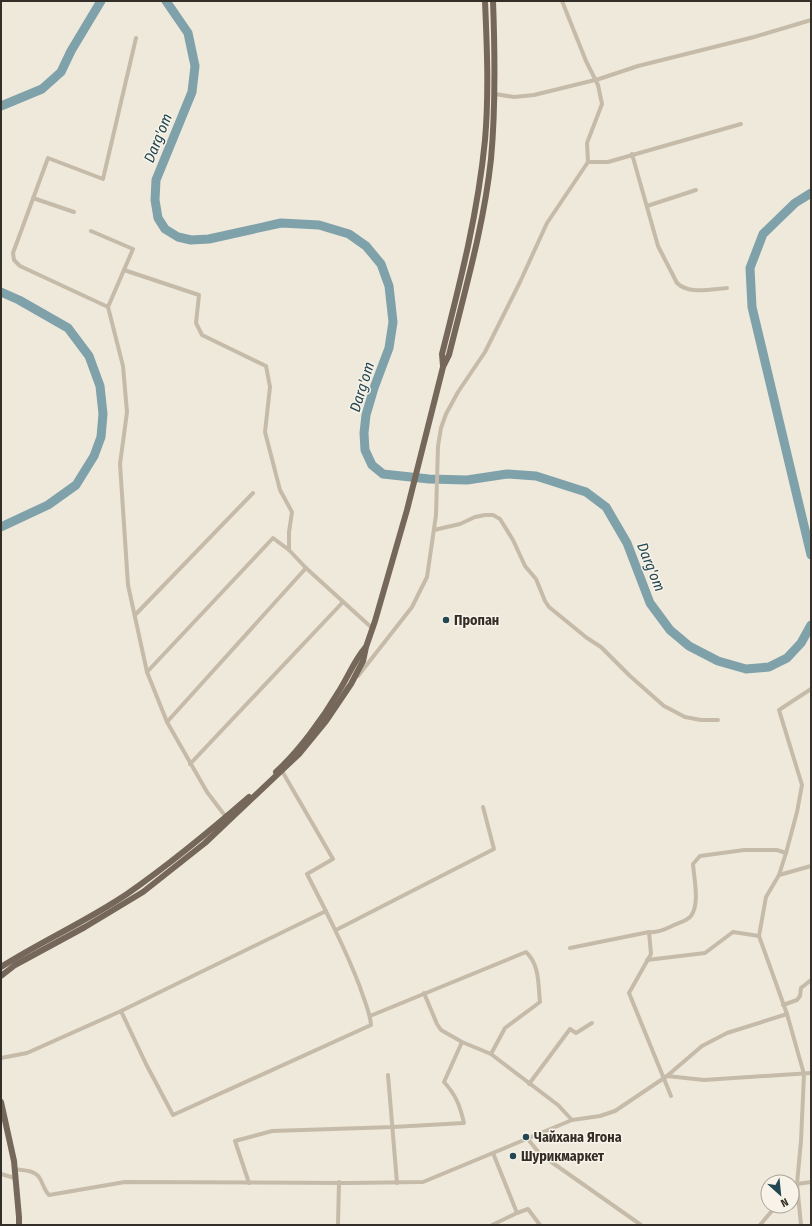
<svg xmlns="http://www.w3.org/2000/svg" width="812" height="1226" font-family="'Fira Sans Condensed',sans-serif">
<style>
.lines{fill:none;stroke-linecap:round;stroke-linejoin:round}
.river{stroke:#7ea1aa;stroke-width:9}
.street{stroke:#c6bba9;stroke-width:4}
.primary{stroke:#75685b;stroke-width:6}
.poi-dot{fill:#224752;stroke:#f8f3e8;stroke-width:1.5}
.labels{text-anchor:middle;stroke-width:3;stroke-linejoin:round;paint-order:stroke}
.poi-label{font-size:14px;font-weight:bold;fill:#342e28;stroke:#f8f3e8;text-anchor:start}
.water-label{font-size:15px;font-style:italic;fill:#224752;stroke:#f8f3e8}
</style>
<rect width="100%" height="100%" fill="#efe9dc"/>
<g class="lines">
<g class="river">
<polyline points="166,1 188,33 195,66 192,92 156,180 155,200 158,218 165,229 178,237 191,240 209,239 281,223 319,225 349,234 366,246 381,264 389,286 393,322 389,348 374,388 366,415 364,433 365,450 372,465 383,474 429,479 467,480 507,474 536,476 586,492 606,507 627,543 650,603 670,630 689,646 718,661 746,669 769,667 787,658 801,643 811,625"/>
<polyline points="1,106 42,89 61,72 71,51 101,1"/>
<polyline points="811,193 795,203 763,234 750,268 752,307 811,555"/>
<polyline points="1,292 19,300 68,328 89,356 100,386 103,414 101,437 94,456 76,485 48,505 1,527"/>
</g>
<g class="street">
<polyline points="136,38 103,179 48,158 13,253 14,260 20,266 108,307 123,366 127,412 120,464 128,585 147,672 167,722 207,792 226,817"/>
<polyline points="495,94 514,97 534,95 599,79 638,66 754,37 811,20"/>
<path d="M 632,154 L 658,246 L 677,283 C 689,295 712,289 727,288"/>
<polyline points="588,162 608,162 741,124"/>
<polyline points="33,198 74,212"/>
<polyline points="647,206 696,190"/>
<polyline points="91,231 133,249 108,307"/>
<polyline points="124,270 199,295 196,323 202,335 266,366 270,387 265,432 280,490 292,512 289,532 289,550 306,568 372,628"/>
<polyline points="434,530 460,524 475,517 485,515 493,515 500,519 513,540 525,566 536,579 545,601 549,607 587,638 601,647 630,676 664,706 685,717 701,720 718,720"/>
<polyline points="135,615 253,493"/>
<polyline points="147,672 273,538 289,550"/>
<polyline points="358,676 412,607 427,577 436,515 438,446 441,428 446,414 458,392 485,352 520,282 547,223 588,162 587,143 602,104 598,85 586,61 562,1"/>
<polyline points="167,722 306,568"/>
<polyline points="190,764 343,602"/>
<polyline points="779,875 811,866"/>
<polyline points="336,930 494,849 483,807"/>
<polyline points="649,932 651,954 629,993 671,1096"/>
<path d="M 570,948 L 649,932 C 656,933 666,929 672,926 C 678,923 687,921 691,916 C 700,904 694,878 693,864 L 700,856 L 744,850 L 777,850 L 786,853"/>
<polyline points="647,960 705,953 733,932 759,936"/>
<polyline points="424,993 437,1024 441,1030 462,1042 491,1054 558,1105 572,1120"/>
<polyline points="783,1005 797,1000 800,996 801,988 811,980"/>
<path d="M 121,1011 L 146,1064 L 173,1115 L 371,1025 C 370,1012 364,1000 360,987 C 345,948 326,911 307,874 L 333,859 L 282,771"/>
<path d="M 370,1016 L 526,952 C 540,965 538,985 540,1002 L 505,1028 L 491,1054"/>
<polyline points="1,1058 27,1053 121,1011 326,911"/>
<polyline points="388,1075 397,1183"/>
<polyline points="667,1076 704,1080 811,1073"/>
<polyline points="529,1084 570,1029 576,1033 592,1023"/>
<polyline points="527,1138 540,1154 641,1225"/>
<polyline points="493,1153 517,1213 528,1209 540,1225"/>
<path d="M 14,1169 C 22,1170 34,1170 39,1177 C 43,1183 44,1190 49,1195 L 125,1182 L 348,1183 L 423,1182 L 572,1120 L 600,1116 L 615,1111 L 667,1076 L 702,1046 L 727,1033 L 787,1014"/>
<polyline points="1,1174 15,1178"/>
<path d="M 249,1183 L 235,1141 L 272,1131 L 393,1127 L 464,1123 C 460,1106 456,1095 444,1082 L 462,1042"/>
<polyline points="797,1184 811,1182"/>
<polyline points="338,1225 339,1182"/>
<polyline points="492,1225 517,1213"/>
<polyline points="760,1225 776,1206"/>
<polyline points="801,1225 797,1184 801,1141 804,1074 787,1014 759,936 766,897 779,875 786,853 797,812 802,785 779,710 811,689"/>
</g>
<g class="primary">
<path d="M 443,366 L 442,354 C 460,283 478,213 485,140 C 489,94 487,47 485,1"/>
<path d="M 276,772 C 299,751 323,718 339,691 C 348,677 354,661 365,648"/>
<path d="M 1,967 C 42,941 87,921 127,894 C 170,864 210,831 249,797"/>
<path d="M 1,976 L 15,965 L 85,927 L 143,892 L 205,843 L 299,754 L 326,721 L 351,684 L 363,661 L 366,647 L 375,621 L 407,510 L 443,367 L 449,355 C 465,290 484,225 491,159 C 496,106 495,54 493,1"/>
<polyline points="1,1102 14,1161 19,1217 19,1225"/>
</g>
</g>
<g class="poi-dot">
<circle cx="446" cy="620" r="4"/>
<circle cx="526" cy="1137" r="4"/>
<circle cx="513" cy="1156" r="4"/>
</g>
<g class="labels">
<g class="poi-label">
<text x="454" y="625">Пропан</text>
<text x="534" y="1142">Чайхана Ягона</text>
<text x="521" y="1161">Шурикмаркет</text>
</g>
<g class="water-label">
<text transform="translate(158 138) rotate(-68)" y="5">Darg'om</text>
<text transform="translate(362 387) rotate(-73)" y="5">Darg'om</text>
<text transform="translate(651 567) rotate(68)" y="5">Darg'om</text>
</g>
</g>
<rect width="812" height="1226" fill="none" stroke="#342e28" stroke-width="4"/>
<g transform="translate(780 1194) rotate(153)"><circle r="19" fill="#f8f3e8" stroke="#aaa49b"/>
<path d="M0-3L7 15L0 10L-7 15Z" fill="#224752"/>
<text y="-6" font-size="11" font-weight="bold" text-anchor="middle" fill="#342e28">N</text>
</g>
</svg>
